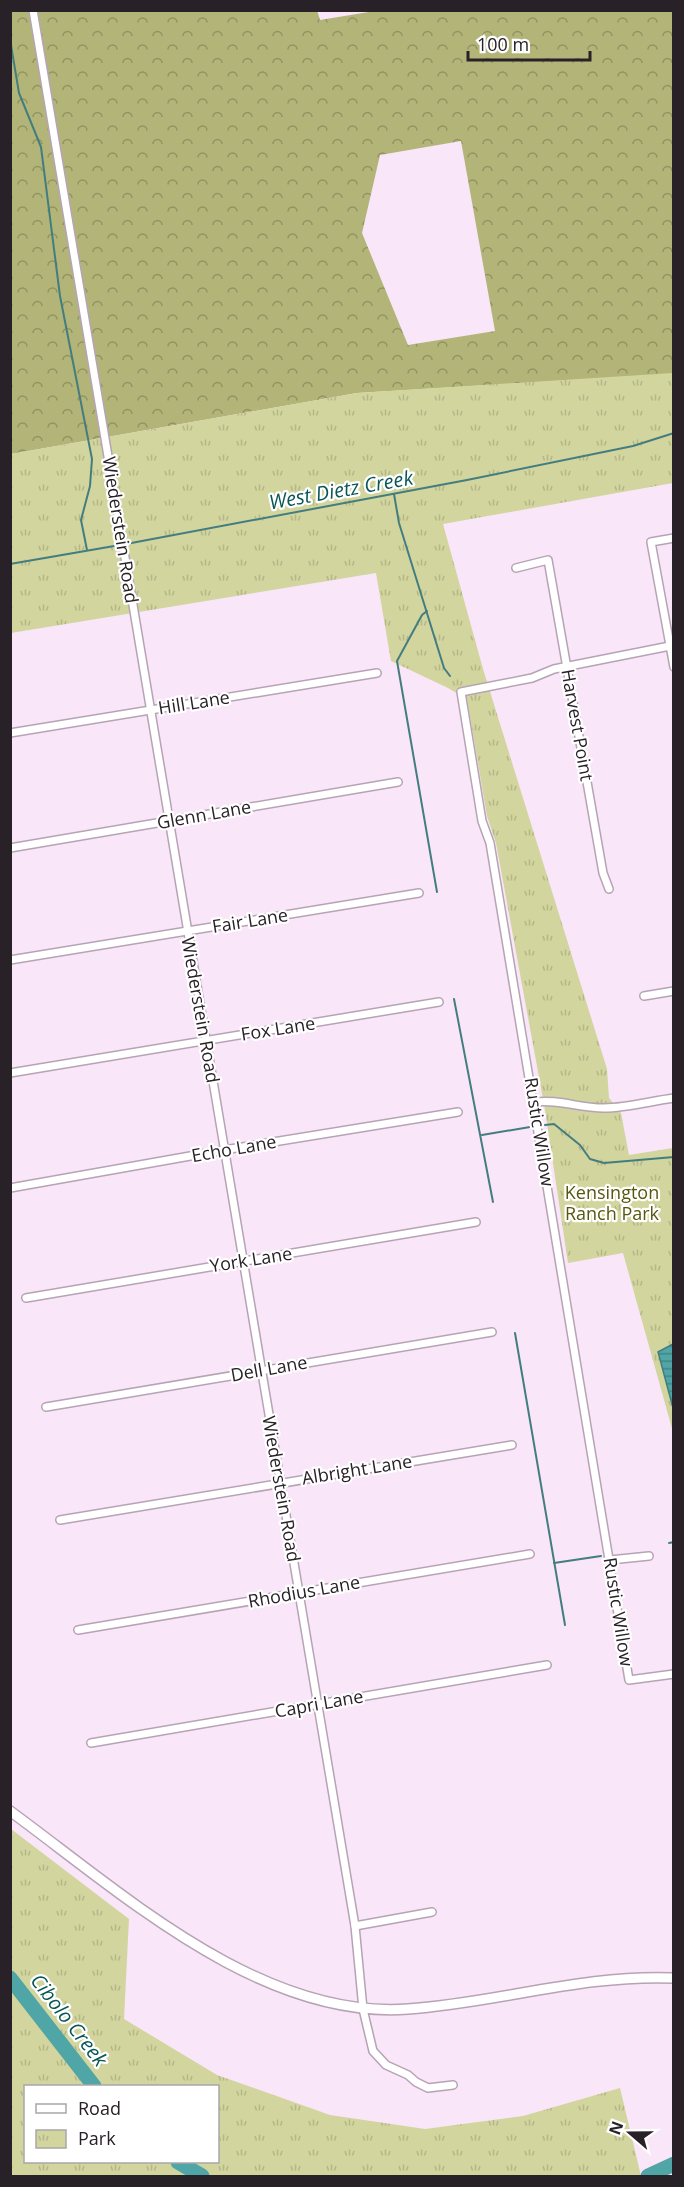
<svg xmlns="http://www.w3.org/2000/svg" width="684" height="2187" font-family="'Open Sans',sans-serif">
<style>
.forest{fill:url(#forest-crowns);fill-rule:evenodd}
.park{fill:url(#park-tufts);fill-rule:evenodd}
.water{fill:url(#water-rules);stroke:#447d80;stroke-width:1.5}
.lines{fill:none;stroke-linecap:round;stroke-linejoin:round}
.stream{stroke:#447d80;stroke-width:2}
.river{stroke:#50a5a6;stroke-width:15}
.street-casing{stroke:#b6a4b5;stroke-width:10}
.secondary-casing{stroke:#b6a4b5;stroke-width:12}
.street{stroke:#fff;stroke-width:7}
.secondary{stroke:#fff;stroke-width:9}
.labels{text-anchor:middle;stroke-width:4.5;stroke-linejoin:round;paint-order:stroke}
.street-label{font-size:18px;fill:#282127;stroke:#fff}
.park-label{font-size:18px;fill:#57570f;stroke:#fff}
.water-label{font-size:20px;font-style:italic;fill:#085656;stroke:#fff}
</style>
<defs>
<pattern id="forest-crowns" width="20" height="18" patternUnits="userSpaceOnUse" patternTransform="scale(1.5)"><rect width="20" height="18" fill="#b2b577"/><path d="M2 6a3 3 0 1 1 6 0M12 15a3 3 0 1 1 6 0" fill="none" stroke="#919362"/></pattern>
<pattern id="park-tufts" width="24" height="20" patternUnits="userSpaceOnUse" patternTransform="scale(1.5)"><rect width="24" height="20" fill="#d2d59d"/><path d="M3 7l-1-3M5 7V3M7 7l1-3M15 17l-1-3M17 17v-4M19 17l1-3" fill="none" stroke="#b4b787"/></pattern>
<pattern id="water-rules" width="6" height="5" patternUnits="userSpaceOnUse" patternTransform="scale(1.5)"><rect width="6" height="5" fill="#50a5a6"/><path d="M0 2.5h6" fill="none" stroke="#428687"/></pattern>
</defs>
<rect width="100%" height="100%" fill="#f9e6f8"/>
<path class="forest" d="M 317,10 L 320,20 L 381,10 L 673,11 L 673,374 L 357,393 L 11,454 L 11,11 ZM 461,141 L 495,331 L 408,345 L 362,233 L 380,155 Z"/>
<g class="park">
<polygon points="673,373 673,483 443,524 483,669 607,1069 609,1098 621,1113 629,1155 673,1148 673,1432 623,1253 568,1263 545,1110 496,843 487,816 467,699 448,688 391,661 376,573 11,633 11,454 357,393"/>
<path d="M 11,1829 L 129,1919 L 124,2019 L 217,2075 L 330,2115 L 425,2129 L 523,2116 L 620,2088 L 641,2176 L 11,2176 ZM 26,2086 L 218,2086 L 218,2162 L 26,2162 Z"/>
</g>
<polygon class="water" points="673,1344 673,1408 658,1352"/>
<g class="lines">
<g class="stream">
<polyline points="10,39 19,93 41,147 60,296 92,459 90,486 81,520 87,550"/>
<polyline points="394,494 399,523 444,668 450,676"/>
<polyline points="126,544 467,480 633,446 674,433"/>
<polyline points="10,564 120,545"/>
<polyline points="427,611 422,615 397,661 437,892"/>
<polyline points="454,999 493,1202"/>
<polyline points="545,1125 554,1124 580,1145 590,1159 604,1163 674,1157"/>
<polyline points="482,1135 530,1127"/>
<polyline points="515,1333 565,1625"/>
<polyline points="669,1543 674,1542"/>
<polyline points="554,1563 601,1556"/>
<polyline points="25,2102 26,2101"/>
</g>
<g class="river">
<polyline points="10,1978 94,2086"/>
<polyline points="178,2162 202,2176"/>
<polyline points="648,2176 674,2164"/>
</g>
<g class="street-casing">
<g id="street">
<polyline points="33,10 355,1926 363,2009 373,2051 386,2065 408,2075 416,2082 428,2088 453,2085"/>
<polyline points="674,538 651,542 674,667"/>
<polyline points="516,568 548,560 603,873 609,889"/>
<polyline points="670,646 554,669 532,678 461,692 482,821 490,843 629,1680 674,1674"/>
<polyline points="10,733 377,673"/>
<polyline points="10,848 398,782"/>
<polyline points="10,960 419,893"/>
<polyline points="644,996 674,991"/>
<polyline points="10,1073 439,1002"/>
<path d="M 534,1102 C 560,1099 578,1108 604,1108 C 627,1108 651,1101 674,1098"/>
<polyline points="10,1188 224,1150 458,1112"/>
<polyline points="26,1298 476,1222"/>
<polyline points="46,1407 492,1332"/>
<polyline points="60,1520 512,1445"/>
<polyline points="610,1560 649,1556"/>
<polyline points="78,1630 530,1554"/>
<polyline points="91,1743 547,1665"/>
<polyline points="355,1926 432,1912"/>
</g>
</g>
<g class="secondary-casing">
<path id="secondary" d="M 10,1811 C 122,1893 261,2020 408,2009 C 497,2003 583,1974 674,1978"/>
</g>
<use href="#street" class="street"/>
<use href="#secondary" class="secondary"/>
</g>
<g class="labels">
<g class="street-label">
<text transform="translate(120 530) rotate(81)" y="6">Wiederstein Road</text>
<text transform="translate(194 703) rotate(-9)" y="6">Hill Lane</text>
<text transform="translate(577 725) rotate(80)" y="6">Harvest Point</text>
<text transform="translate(204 815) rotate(-10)" y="6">Glenn Lane</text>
<text transform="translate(250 921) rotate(-9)" y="6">Fair Lane</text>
<text transform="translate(200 1010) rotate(80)" y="6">Wiederstein Road</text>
<text transform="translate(278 1029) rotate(-9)" y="6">Fox Lane</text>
<text transform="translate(539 1132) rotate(81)" y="6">Rustic Willow</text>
<text transform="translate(234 1149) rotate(-10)" y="6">Echo Lane</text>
<text transform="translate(251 1260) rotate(-9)" y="6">York Lane</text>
<text transform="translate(269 1369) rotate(-10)" y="6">Dell Lane</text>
<text transform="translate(357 1470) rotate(-9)" y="6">Albright Lane</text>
<text transform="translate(281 1489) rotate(80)" y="6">Wiederstein Road</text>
<text transform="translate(304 1592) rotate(-10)" y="6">Rhodius Lane</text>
<text transform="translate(618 1612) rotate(81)" y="6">Rustic Willow</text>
<text transform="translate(319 1704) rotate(-10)" y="6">Capri Lane</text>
</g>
<g class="park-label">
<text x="612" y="1199">Kensington<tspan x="612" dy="21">Ranch Park</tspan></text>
</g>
<g class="water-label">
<text transform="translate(341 490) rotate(-10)" y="7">West Dietz Creek</text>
<text transform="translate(69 2020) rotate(52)" y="7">Cibolo Creek</text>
</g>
</g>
<rect width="684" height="2187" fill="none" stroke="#282127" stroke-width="24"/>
<rect x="24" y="2085" width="195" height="78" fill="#ffffff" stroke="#a9a6a9" stroke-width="1.5"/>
<rect x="36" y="2104" width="30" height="9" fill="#ffffff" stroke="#a9a6a9" stroke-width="1.5"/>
<text x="78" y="2115" font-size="18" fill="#282127">Road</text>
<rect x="36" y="2130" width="30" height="18" fill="url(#park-tufts)" stroke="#a9a6a9" stroke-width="1.5"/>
<text x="78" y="2145" font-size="18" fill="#282127">Park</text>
<g transform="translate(630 2133) rotate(290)" stroke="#ffffff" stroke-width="4.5" paint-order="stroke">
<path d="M0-4.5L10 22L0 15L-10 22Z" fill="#282127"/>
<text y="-9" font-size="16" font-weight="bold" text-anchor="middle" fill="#282127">N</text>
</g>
<path d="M468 51v9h122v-9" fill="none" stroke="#282127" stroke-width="3"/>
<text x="477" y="51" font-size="18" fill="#282127" stroke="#ffffff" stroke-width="4.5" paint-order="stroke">100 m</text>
</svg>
